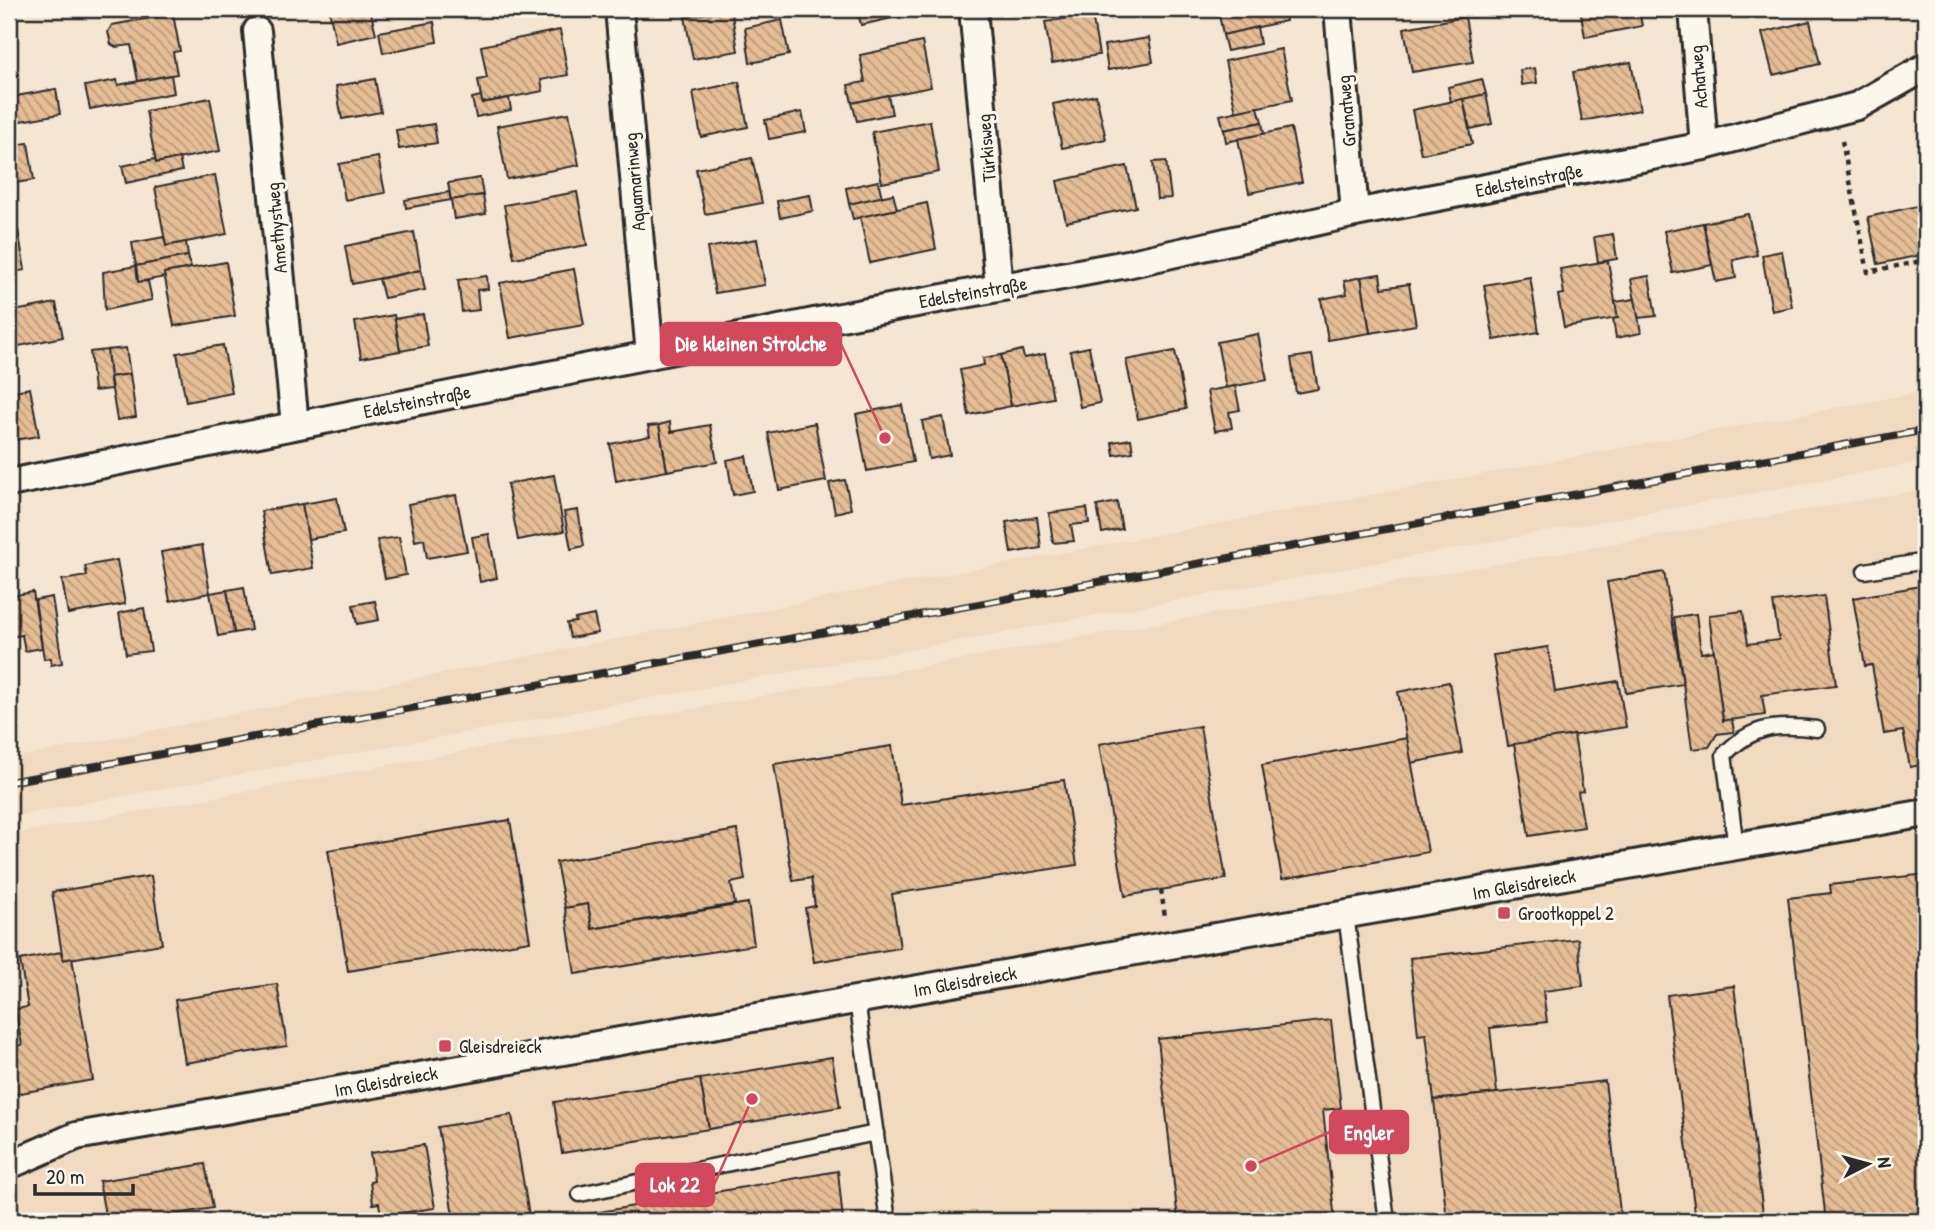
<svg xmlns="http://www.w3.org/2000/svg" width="1935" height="1230" font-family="'Patrick Hand',sans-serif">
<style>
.built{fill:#f0dac0}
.building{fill:url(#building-back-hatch);stroke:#2b2b2b;stroke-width:2}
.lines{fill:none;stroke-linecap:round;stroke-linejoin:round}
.lane-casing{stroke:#2b2b2b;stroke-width:19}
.street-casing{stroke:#2b2b2b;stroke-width:32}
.path{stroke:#2b2b2b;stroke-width:4.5;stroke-dasharray:5 5;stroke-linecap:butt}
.lane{stroke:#fbf7ec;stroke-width:14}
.street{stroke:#fbf7ec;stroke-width:26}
.rail-casing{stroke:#2b2b2b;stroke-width:8}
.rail{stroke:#fbf7ec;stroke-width:5;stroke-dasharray:16;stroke-linecap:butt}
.poi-dot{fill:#d1495b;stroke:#fbf7ec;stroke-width:2.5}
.labels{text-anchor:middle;stroke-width:6;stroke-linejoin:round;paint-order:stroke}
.street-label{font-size:19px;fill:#2b2b2b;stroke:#fbf7ec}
.poi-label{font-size:19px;fill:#2b2b2b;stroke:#fbf7ec;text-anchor:start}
.leader{fill:none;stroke:#d1495b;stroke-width:2.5}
.callout-dot{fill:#d1495b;stroke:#fbf7ec;stroke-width:2.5}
.callout{fill:#d1495b;stroke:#d1495b;stroke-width:2.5}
.callout-label{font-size:21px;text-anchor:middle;font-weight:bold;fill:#fff}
</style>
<defs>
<pattern id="building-back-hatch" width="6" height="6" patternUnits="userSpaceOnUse" patternTransform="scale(1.75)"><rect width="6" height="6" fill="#e5bd95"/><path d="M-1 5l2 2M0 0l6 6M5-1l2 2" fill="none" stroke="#ba9a7a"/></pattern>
</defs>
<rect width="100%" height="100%" fill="#f4e6d2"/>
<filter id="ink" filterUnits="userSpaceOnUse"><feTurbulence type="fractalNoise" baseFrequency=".0143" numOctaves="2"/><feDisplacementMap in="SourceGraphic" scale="14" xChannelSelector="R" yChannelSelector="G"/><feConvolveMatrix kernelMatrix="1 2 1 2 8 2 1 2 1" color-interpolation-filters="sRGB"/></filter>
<g filter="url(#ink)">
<g class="built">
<polygon points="1926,391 1926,461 9,817 9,759 864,590"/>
<polygon points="1926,489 1926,1221 9,1221 9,835 1132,628"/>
</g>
<g class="building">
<polygon points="329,9 370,9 376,34 336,43"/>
<polygon points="495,9 531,9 497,15"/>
<polygon points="731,9 738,51 693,59 685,17"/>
<polygon points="857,9 918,9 919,12 861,25"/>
<polygon points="1218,9 1284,9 1286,21 1223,35"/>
<polygon points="1471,9 1513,9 1472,17"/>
<polygon points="1580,9 1639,9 1642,26 1585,37"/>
<polygon points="173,14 180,51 173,52 177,74 138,81 131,45 116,47 111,44 108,32 112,25"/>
<polygon points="1092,14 1099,55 1052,63 1045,22"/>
<polygon points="1465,17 1473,62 1412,72 1404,28"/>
<polygon points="782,20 789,55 750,63 745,28"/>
<polygon points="1810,21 1820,64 1773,75 1762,33"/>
<polygon points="434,22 437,42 383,53 379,32"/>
<polygon points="1257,27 1260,44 1227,51 1223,35"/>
<polygon points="560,30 568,75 541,80 543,91 482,103 478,80 487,78 481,46"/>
<polygon points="1149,38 1153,62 1108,70 1104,45"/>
<polygon points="922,42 931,87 852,103 848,85 865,82 860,55"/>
<polygon points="1281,49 1292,100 1236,112 1225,61"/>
<polygon points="1631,62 1640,110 1582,121 1573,72"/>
<polygon points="1535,68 1537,83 1522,85 1520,70"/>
<polygon points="9,72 12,72 16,96 56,89 60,114 9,123"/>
<polygon points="171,75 174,93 90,109 85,86 117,80 118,85"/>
<polygon points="375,79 381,112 342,119 336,86"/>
<polygon points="1482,79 1486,94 1451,102 1448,87"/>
<polygon points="739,82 748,127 701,137 693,92"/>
<polygon points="1486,94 1492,124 1470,129 1463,99"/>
<polygon points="888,95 892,114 857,121 852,103"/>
<polygon points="1096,95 1106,139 1062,148 1053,104"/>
<polygon points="481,96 482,103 509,98 511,110 476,117 472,98"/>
<polygon points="210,98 220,151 156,163 146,111"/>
<polygon points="1463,99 1472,144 1421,154 1412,110"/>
<polygon points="1258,107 1262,122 1224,130 1220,115"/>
<polygon points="802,112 806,132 769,139 765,120"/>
<polygon points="569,113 579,165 507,179 497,126"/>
<polygon points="930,121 939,172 882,183 872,132"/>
<polygon points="1262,122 1264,134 1226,142 1224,130"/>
<polygon points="434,124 437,143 399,149 396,130"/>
<polygon points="1291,128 1302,182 1249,193 1238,139"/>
<polygon points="28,143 34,180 9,184 9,146"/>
<polygon points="378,157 385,193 345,200 339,164"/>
<polygon points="179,158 182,171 126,183 122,166 155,159 156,163"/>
<polygon points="752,158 762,203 705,214 696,169"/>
<polygon points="1166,161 1171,198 1157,199 1153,162"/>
<polygon points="1127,166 1136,207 1066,222 1057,181"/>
<polygon points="215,175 227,234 166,246 155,187"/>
<polygon points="480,178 483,195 451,200 448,183"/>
<polygon points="878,181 882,197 849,204 846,188"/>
<polygon points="449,192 451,200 406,208 405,200"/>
<polygon points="577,192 587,245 514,258 504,205"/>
<polygon points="893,194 897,209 853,219 849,204"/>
<polygon points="483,195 486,214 454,219 451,200"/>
<polygon points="810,195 813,211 780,218 777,201"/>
<polygon points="927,203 936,249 870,263 860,217"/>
<polygon points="1926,204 1926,254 1878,264 1868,217"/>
<polygon points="1748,214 1757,255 1733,260 1736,278 1716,282 1703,223"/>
<polygon points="1703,223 1712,265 1673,273 1664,231"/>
<polygon points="18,230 25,270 9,273 9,232"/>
<polygon points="414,232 421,270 352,284 345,246"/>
<polygon points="1613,234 1617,259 1598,262 1594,237"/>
<polygon points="164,237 166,246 186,242 188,256 136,266 132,243"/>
<polygon points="757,239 765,285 715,293 707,248"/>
<polygon points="1782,251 1792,307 1772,311 1762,255"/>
<polygon points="188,256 191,268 164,273 165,277 138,282 136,266"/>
<polygon points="1608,261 1618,318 1564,327 1558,295 1564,294 1560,269"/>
<polygon points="226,262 235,316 174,326 164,273"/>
<polygon points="136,266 138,282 148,281 152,300 105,310 103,272"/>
<polygon points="574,269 584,325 510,338 500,283"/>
<polygon points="421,270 425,290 384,298 379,279"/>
<polygon points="1380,274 1382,288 1409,284 1416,325 1370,333 1361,277"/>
<polygon points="487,276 488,289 477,290 479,310 462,312 458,280"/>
<polygon points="1649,276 1656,316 1638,318 1631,279"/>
<polygon points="1361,277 1370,333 1328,340 1321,299 1347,294 1344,281"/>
<polygon points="1530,277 1539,332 1494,340 1484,285"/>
<polygon points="1635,299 1641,333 1616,338 1613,319 1618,318 1615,302"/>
<polygon points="56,303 63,337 9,348 9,312"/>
<polygon points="423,314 428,346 400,351 394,319"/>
<polygon points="394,315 400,351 361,358 355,322"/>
<polygon points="1258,334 1267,380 1226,388 1217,342"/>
<polygon points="223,345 232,393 186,402 177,353"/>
<polygon points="1089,347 1100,403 1080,407 1070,351"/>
<polygon points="126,348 130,374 110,377 107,350"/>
<polygon points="107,350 111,389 94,391 90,352"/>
<polygon points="1022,350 1024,358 1045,354 1053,398 1011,406 1001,355"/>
<polygon points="1175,351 1186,409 1138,419 1126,360"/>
<polygon points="1001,355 1011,406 969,415 960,370 984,365 983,358"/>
<polygon points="1312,355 1318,389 1296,393 1291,358"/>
<polygon points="130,374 136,417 117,420 110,377"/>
<polygon points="1235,386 1240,410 1229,412 1232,428 1215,431 1207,391"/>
<polygon points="30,388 39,436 14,440 12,429 9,430 9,392"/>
<polygon points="902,405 913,462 867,471 856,414"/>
<polygon points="943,417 950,455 929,459 922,421"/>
<polygon points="670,422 671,432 710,425 717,462 667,471 659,425"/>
<polygon points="815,423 826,481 779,490 768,433"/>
<polygon points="659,425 667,471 616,481 610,444 650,436 648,426"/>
<polygon points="1131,439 1133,452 1114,455 1112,442"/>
<polygon points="746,456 753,491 733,495 727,460"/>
<polygon points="554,475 564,531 518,540 507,484"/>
<polygon points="845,480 851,509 835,513 829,483"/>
<polygon points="456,495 467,551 427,558 424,539 415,541 408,504"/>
<polygon points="337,498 344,533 308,539 302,504"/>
<polygon points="1117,502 1122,529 1102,533 1097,506"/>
<polygon points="302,504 313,568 272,575 261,511"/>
<polygon points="1087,508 1089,523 1071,525 1074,541 1053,543 1049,513"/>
<polygon points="578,510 584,546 571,549 564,512"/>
<polygon points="1037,517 1041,548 1011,553 1006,522"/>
<polygon points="489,534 497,578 480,582 472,537"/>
<polygon points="399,537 406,575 385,579 377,540"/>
<polygon points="202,545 210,593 170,601 161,552"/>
<polygon points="117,560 125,604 68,614 62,580 87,576 85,566"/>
<polygon points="1664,572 1683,684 1626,693 1607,582"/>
<polygon points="1926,585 1926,764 1910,767 1903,731 1884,734 1872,665 1865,666 1853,598"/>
<polygon points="244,587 251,630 234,633 227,590"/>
<polygon points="227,590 234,633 218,636 210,593"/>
<polygon points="33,592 42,648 25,651 22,635 9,637 9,596"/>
<polygon points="1824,596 1836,685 1762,695 1765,715 1723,721 1709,615 1743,611 1748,644 1779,640 1773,602"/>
<polygon points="52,597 62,663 51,665 51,658 44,659 35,600"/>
<polygon points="375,601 379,620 357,624 353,605"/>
<polygon points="144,608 151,651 126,654 119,613"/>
<polygon points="1696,614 1701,653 1714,651 1723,721 1732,719 1734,732 1717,734 1709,747 1692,749 1674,617"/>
<polygon points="594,615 598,633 570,638 567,623 576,622 575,619"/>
<polygon points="1548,647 1555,692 1618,681 1626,727 1508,746 1493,655"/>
<polygon points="1449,682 1462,753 1411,763 1398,692"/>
<polygon points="1200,726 1226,879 1125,896 1099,744"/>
<polygon points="1574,735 1583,791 1578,792 1584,827 1529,836 1514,744"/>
<polygon points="1407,738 1428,852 1282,879 1262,765"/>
<polygon points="892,746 901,805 1064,780 1077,865 892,894 900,948 814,962 805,908 815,906 811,878 793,881 774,764"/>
<polygon points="510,820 530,941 348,971 328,850"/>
<polygon points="737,830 745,880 731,883 735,904 592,929 588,904 565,908 556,862"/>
<polygon points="1926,874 1926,1221 1826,1221 1788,898 1831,893 1830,885"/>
<polygon points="151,876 162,944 63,960 52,892"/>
<polygon points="748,903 754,945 575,974 565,908 588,904 592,929"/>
<polygon points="1578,939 1583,986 1543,991 1547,1022 1490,1028 1497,1093 1434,1100 1426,1034 1418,1035 1410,958"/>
<polygon points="61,952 63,960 72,958 93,1080 9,1095 9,1047 22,1045 15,1009 28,1007 20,960"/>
<polygon points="277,984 287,1046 185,1063 175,1000"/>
<polygon points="1734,986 1764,1221 1696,1221 1667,995"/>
<polygon points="1331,1020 1341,1108 1323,1110 1335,1221 1178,1221 1158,1039"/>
<polygon points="832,1057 840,1107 709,1129 700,1079"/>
<polygon points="700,1079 709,1129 562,1153 554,1102"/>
<polygon points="1605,1081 1621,1221 1447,1221 1434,1100"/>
<polygon points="512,1115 530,1221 454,1221 438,1127"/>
<polygon points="424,1145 435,1208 381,1216 379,1203 373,1204 370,1182 374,1181 370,1153"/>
<polygon points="205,1164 213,1208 136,1221 106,1221 99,1181"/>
<polygon points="838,1171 843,1221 571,1221 570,1217"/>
</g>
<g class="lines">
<g class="lane-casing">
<g id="lane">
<polyline points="1865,571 1926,561"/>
<path d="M 1736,847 L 1724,755 C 1752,725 1778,724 1817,729"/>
<polyline points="1346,915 1387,1221"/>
<polyline points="857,1000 888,1221"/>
<polyline points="580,1194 876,1133"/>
</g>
</g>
<g class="street-casing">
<g id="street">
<polyline points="619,9 650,355"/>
<polyline points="973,9 999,287"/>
<polyline points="1338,9 1355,213"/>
<polyline points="1693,9 1704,146"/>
<polyline points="257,31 295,425"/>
<polyline points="9,483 819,321 1127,264 1355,213 1704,146 1857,106 1926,67"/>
<polyline points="9,1165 76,1136 1926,813"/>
</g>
</g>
<g class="path">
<polyline points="1842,141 1868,272 1926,260"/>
<polyline points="1161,890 1165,917"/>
</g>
<use href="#lane" class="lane"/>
<use href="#street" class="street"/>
<g class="rail-casing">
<polyline id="rail" points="9,782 1926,430"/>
</g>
<use href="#rail" class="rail"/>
</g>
</g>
<g class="poi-dot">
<rect x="1497" y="906" width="14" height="14" rx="3.5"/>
<rect x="438" y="1039" width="14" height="14" rx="3.5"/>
</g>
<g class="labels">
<g class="street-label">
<text transform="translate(1698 77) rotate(-95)" y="7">Achatweg</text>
<text transform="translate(1346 111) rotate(-95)" y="7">Granatweg</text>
<text transform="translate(986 148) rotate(-95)" y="7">Türkisweg</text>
<text transform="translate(1529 180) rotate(-11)" y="7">Edelsteinstraße</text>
<text transform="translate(634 182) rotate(-95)" y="7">Aquamarinweg</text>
<text transform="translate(276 228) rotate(-95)" y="7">Amethystweg</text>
<text transform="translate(973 292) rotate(-10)" y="7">Edelsteinstraße</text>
<text transform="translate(417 401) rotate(-11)" y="7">Edelsteinstraße</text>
<text transform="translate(1524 884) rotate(-10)" y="7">Im Gleisdreieck</text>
<text transform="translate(965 981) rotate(-10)" y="7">Im Gleisdreieck</text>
<text transform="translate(386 1081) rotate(-10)" y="7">Im Gleisdreieck</text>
</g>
<g class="poi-label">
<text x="1518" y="920">Grootkoppel 2</text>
<text x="459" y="1053">Gleisdreieck</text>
</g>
</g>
<path class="leader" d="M885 438L841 344M1251 1166L1330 1132M752 1099L714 1185"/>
<g class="callout-dot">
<circle cx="885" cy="438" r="7"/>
<circle cx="1251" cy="1166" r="7"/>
<circle cx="752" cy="1099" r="7"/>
</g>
<g class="callout">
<rect x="661" y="323" width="180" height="42" rx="7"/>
<rect x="1330" y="1111" width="78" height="42" rx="7"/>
<rect x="636" y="1164" width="78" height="42" rx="7"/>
</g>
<g class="callout-label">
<text x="751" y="351">Die kleinen Strolche</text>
<text x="1369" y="1140">Engler</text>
<text x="675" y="1192">Lok 22</text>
</g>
<rect width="1935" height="1230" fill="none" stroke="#fbf7ec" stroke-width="35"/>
<rect x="18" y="18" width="1900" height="1195" fill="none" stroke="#2b2b2b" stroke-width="2.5" filter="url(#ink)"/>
<g transform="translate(1868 1164) rotate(84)" stroke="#fbf7ec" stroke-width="5" paint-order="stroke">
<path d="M0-5L12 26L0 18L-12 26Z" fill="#2b2b2b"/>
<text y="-10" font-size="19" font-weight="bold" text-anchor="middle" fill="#2b2b2b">N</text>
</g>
<path d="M35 1184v10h98v-10" fill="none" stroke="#2b2b2b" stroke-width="3.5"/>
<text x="46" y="1184" font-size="21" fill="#2b2b2b" stroke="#fbf7ec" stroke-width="5" paint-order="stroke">20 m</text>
</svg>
